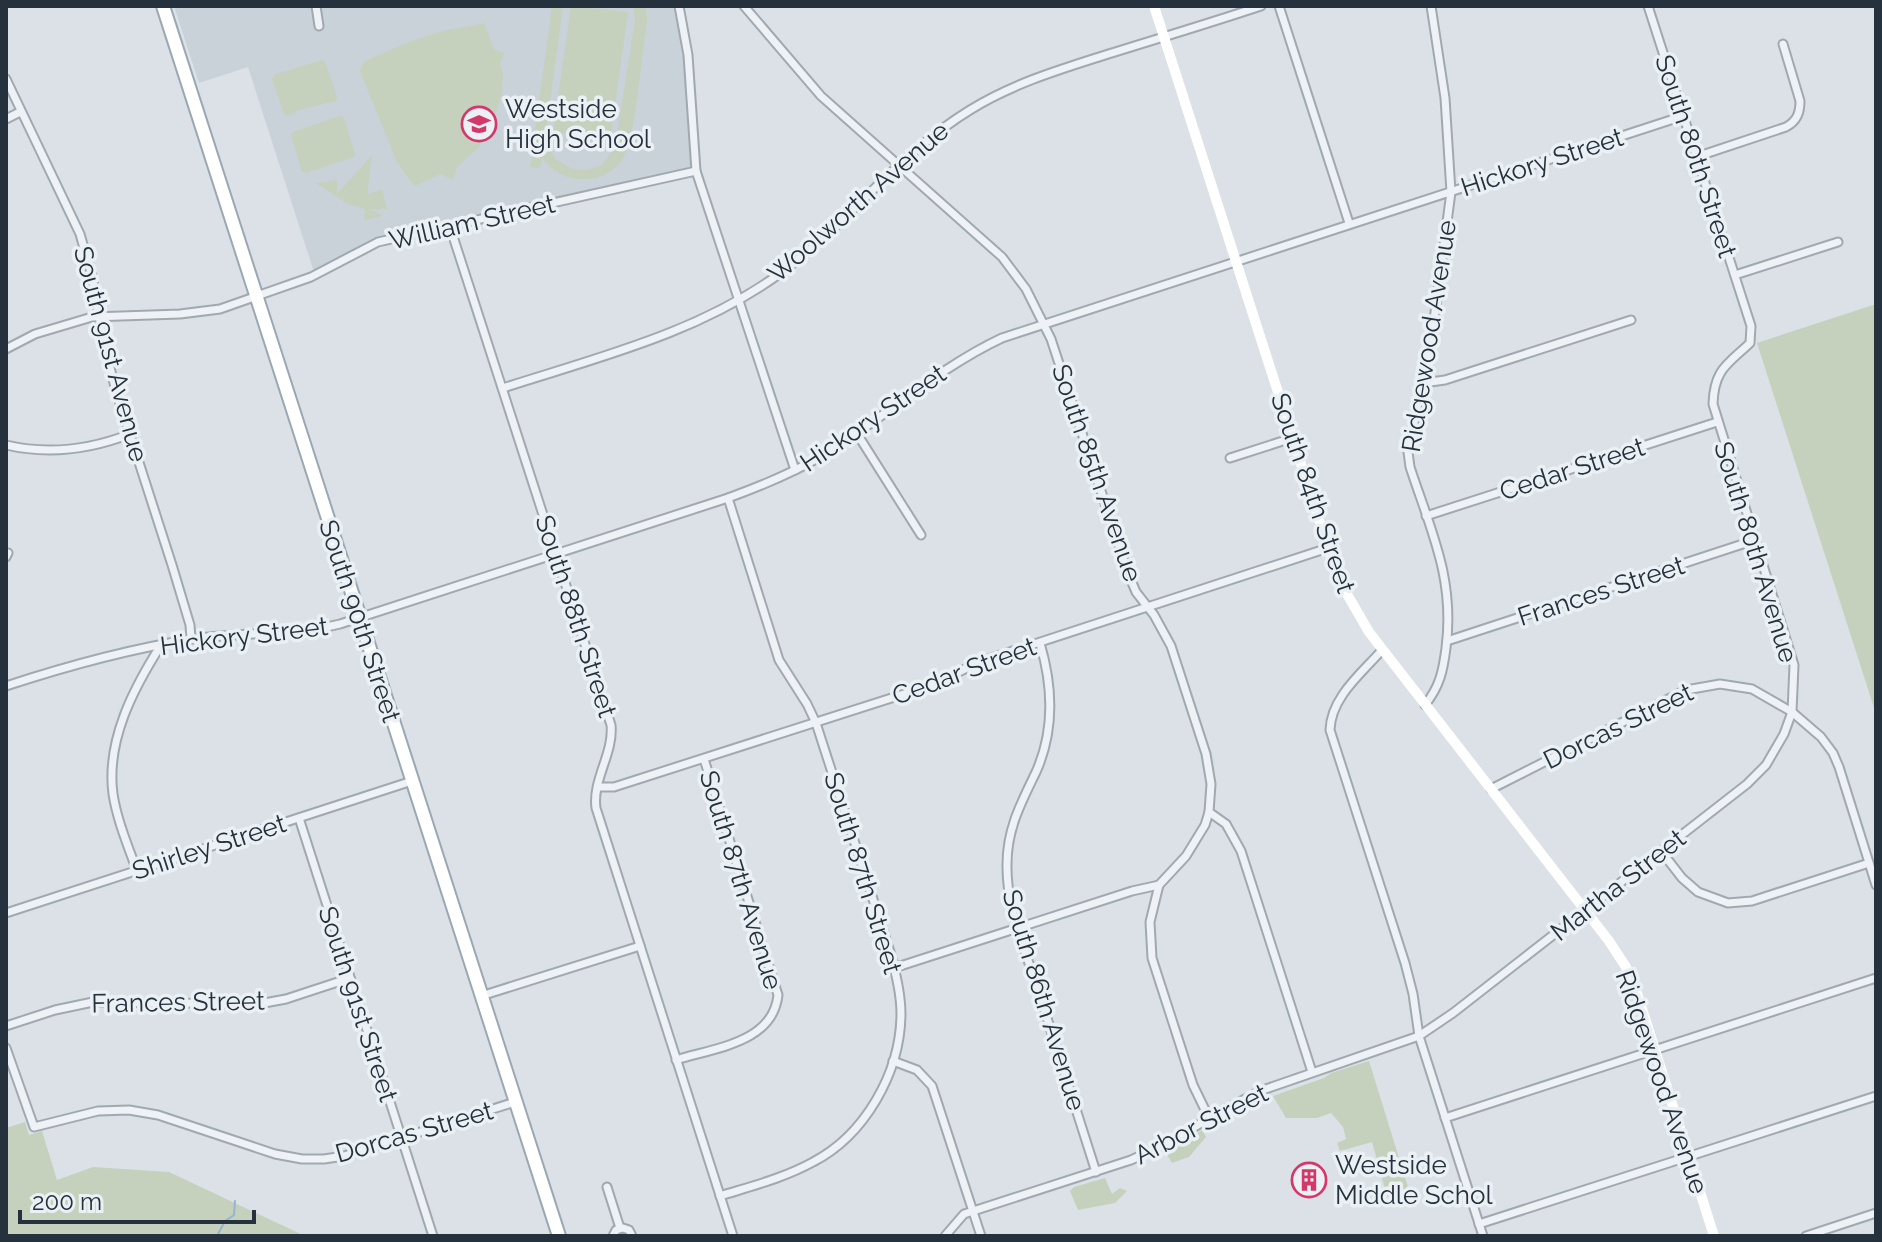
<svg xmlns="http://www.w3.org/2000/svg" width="1882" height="1242" font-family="Raleway,sans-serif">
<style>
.built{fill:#c9d1d9}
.green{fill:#c5d1bc}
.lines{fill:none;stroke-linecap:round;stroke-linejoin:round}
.stream{stroke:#94b6c9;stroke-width:2}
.minor-casing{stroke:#a1a9b0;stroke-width:11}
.primary-casing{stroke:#9aa8b3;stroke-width:16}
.minor{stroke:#eef1f5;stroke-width:7}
.secondary{stroke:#fff;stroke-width:10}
.primary{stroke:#fff;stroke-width:12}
.labels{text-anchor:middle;stroke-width:7;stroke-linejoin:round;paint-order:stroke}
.poi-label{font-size:26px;fill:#25313d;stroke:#eaf0f4;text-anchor:start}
.street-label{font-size:26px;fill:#25313d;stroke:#eaf0f4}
</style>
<rect width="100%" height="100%" fill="#dbe1e6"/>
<polygon class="built" points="174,6 679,6 686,39 696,171 378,242 315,275 248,67 199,83"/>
<g class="green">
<path d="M 552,6 L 563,6 L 545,137 L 555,159 L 572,169 L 587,170 L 602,165 L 615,147 L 635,20 L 633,6 L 646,6 L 647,21 C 642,50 636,139 622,160 C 614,172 599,179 585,179 C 567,180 553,172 542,158 L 540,168 L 530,167 Z"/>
<polygon points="571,6 628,12 610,140 553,132"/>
<path d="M 484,23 L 494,49 L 504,53 L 500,64 L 503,75 L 502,92 L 494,120 L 478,148 L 457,167 L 453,180 L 441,174 L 414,186 L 397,162 L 360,71 L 364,62 C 389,50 414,39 440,32 C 455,27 469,28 484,23 Z"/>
<polygon points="322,60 325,62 337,97 336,101 302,109 287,116 284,114 272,79 274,75"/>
<polygon points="340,116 344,118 355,154 354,157 306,173 302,171 291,135 293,132"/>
<polygon points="372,155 367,194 382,190 387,209 369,209 383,216 364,220 365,209 348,204 316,183 337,180 337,194"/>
<polygon points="1876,304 1876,714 1757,343"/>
<polygon points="1369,1061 1408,1187 1409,1200 1406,1195 1395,1204 1387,1196 1372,1142 1340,1151 1337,1143 1346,1139 1343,1127 1331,1113 1317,1118 1286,1118 1273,1096 1324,1078 1331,1073"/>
<polygon points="25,1122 29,1135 42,1131 57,1180 93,1167 169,1172 305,1236 6,1236 6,1128"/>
<polygon points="1202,1130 1206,1137 1189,1157 1172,1163 1166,1153"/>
<polygon points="1105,1178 1112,1194 1120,1188 1127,1191 1115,1203 1078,1210 1070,1191 1074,1187"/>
</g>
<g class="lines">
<polyline class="stream" points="217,1236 225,1221 234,1215 235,1201"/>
<g class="minor-casing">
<g id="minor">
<polyline points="316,6 319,26"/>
<polyline points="679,6 688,55 696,171 795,470"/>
<polyline points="744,6 821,96 1002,257 1026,289 1051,339 1128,573 1136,592 1154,615 1171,646 1206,754 1211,784 1209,812 1205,825 1186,856 1159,885 1132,891 894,968"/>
<polyline points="1279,6 1349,223"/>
<polyline points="6,79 80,234 92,276 104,344 116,391 172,565 190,625 191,639"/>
<polyline points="6,119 20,112"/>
<path d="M 1696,157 L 1786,127 C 1797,121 1800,113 1800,101 L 1783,44"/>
<path d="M 450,227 L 611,725 C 614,753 592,780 596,808 L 733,1236"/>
<polyline points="1735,275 1838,242"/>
<polyline points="6,349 35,334 92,317 180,314 220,309 311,277 378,242 696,171"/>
<polyline points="1423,383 1445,380 1631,320"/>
<path d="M 503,388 C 599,357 699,333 782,272 C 849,222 898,154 970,110 C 1010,85 1055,71 1099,57 C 1153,40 1207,24 1261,6"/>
<polyline points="856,432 921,535"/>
<path d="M 6,445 C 49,455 89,450 130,434"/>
<polyline points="1230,458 1292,438"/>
<polyline points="1426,516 1717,422"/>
<polyline points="6,557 8,553"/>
<polyline points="1447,641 1755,540"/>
<path d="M 1040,643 C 1053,687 1055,730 1036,772 C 1021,803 1007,829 1007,864 C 1006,909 1026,951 1039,993 C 1058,1052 1077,1112 1096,1172"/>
<path d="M 1382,650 C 1362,673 1331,697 1330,730 L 1405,963 L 1413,994 L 1419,1036 L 1483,1236"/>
<path d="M 6,686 C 67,666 129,649 192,639 C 242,632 291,636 340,624 L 728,498 C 761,486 793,473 823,455 C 885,418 936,369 1002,338 L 1683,116"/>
<path d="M 1425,705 C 1440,686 1443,671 1446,648 C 1455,579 1431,531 1410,467 L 1408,452 L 1432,335 L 1451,192 L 1445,98 L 1431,6"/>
<polyline points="598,787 614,787 932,685 979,662 1328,548"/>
<polyline points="1491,789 1686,690 1720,684 1752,689 1792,712 1821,737 1833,753 1839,767 1876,885"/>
<polyline points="1209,812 1226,824 1241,851 1312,1072"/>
<polyline points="299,818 433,1236"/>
<polyline points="1661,851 1682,878 1698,892 1728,903 1752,901 1869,863"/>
<path d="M 137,871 C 128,846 117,820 113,794 C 106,741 133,689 161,645"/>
<polyline points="1159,885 1150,922 1152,958 1193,1085 1209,1118"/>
<polyline points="6,913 412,781"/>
<polyline points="481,996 640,946"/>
<polyline points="6,1026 55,1010 93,1002 259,1004 286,999 350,978"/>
<polyline points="6,1048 34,1127 98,1111 129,1110 158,1115 275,1154 302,1159 324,1159 344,1156 515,1102"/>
<path d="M 676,1060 C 714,1048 773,1043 778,995 L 704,759"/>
<polyline points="893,1061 917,1070 932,1086 981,1236"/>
<polyline points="1445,1118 1876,978"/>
<polyline points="607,1187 620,1228"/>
<path d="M 720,1196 C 752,1186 784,1178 813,1162 C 865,1135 900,1073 901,1015 C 901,994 896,975 891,955 L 816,723 L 807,704 L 779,660 L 728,498"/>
<polyline points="1479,1224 1876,1096"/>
<polyline points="613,1236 616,1230 623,1228 629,1230 632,1236"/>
<path d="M 945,1236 L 964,1214 L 1131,1160 L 1168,1143 L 1216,1114 L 1260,1091 L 1419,1036 L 1453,1013 L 1747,784 L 1766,765 L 1784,734 L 1792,712 L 1794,665 L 1713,404 C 1714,369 1728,364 1750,343 L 1751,326 L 1648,6"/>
<polyline points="1806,1236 1876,1213"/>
</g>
</g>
<g class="primary-casing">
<polyline id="primary" points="163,6 559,1236"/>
</g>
<use href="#minor" class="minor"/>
<polyline class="secondary" points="1154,6 1328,548 1344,589 1369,632 1609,941 1626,967 1638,996 1714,1236"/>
<use href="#primary" class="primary"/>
</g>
<defs>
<g id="school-ring" transform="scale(1.8)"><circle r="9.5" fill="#eaf0f4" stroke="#d43869" stroke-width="1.5"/><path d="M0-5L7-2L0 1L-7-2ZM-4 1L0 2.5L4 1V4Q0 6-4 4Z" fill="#d43869"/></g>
<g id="building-ring" transform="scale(1.8)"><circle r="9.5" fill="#eaf0f4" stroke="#d43869" stroke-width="1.5"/><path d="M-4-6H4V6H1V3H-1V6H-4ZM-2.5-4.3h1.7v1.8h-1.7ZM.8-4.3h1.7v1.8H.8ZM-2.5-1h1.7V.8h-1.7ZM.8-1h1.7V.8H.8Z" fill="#d43869"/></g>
</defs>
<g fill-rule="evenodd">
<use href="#school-ring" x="479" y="124"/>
<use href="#building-ring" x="1309" y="1180"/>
</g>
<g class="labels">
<g class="poi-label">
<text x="505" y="118">Westside<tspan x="505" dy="30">High School</tspan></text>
<text x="1335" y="1174">Westside<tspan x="1335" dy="30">Middle Schol</tspan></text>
</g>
<g class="street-label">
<text transform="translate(1696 156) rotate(72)" y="9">South 80th Street</text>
<text transform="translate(1542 162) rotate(-18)" y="9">Hickory Street</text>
<text transform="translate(858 202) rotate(-41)" y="9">Woolworth Avenue</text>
<text transform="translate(472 222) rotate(-13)" y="9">William Street</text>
<text transform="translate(1429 336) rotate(-81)" y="9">Ridgewood Avenue</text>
<text transform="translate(111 354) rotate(75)" y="9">South 91st Avenue</text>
<text transform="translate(873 418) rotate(-34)" y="9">Hickory Street</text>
<text transform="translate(1572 469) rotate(-18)" y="9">Cedar Street</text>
<text transform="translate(1097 473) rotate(71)" y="9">South 85th Avenue</text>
<text transform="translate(1313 493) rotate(71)" y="9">South 84th Street</text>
<text transform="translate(1756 552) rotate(73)" y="9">South 80th Avenue</text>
<text transform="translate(1601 591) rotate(-18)" y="9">Frances Street</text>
<text transform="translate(576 616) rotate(72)" y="9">South 88th Street</text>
<text transform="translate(360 621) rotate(72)" y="9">South 90th Street</text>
<text transform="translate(244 636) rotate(-7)" y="9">Hickory Street</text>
<text transform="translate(964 671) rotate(-20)" y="9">Cedar Street</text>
<text transform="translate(1618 726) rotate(-26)" y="9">Dorcas Street</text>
<text transform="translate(209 847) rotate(-18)" y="9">Shirley Street</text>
<text transform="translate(863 873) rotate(73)" y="9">South 87th Street</text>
<text transform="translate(741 880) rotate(73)" y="9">South 87th Avenue</text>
<text transform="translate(1618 885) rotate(-38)" y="9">Martha Street</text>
<text transform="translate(1044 1000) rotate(73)" y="9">South 86th Avenue</text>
<text transform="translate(178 1002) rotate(-1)" y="9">Frances Street</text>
<text transform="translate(358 1004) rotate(72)" y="9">South 91st Street</text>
<text transform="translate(1662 1082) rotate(71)" y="9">Ridgewood Avenue</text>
<text transform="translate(1201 1124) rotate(-27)" y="9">Arbor Street</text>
<text transform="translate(414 1132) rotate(-16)" y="9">Dorcas Street</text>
</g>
</g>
<rect width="1882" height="1242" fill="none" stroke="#25313d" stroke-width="16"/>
<path d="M20 1210v12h234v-12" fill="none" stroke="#25313d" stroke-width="4"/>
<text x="32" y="1210" font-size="24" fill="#25313d" stroke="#eaf0f4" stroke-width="6" paint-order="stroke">200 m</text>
</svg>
